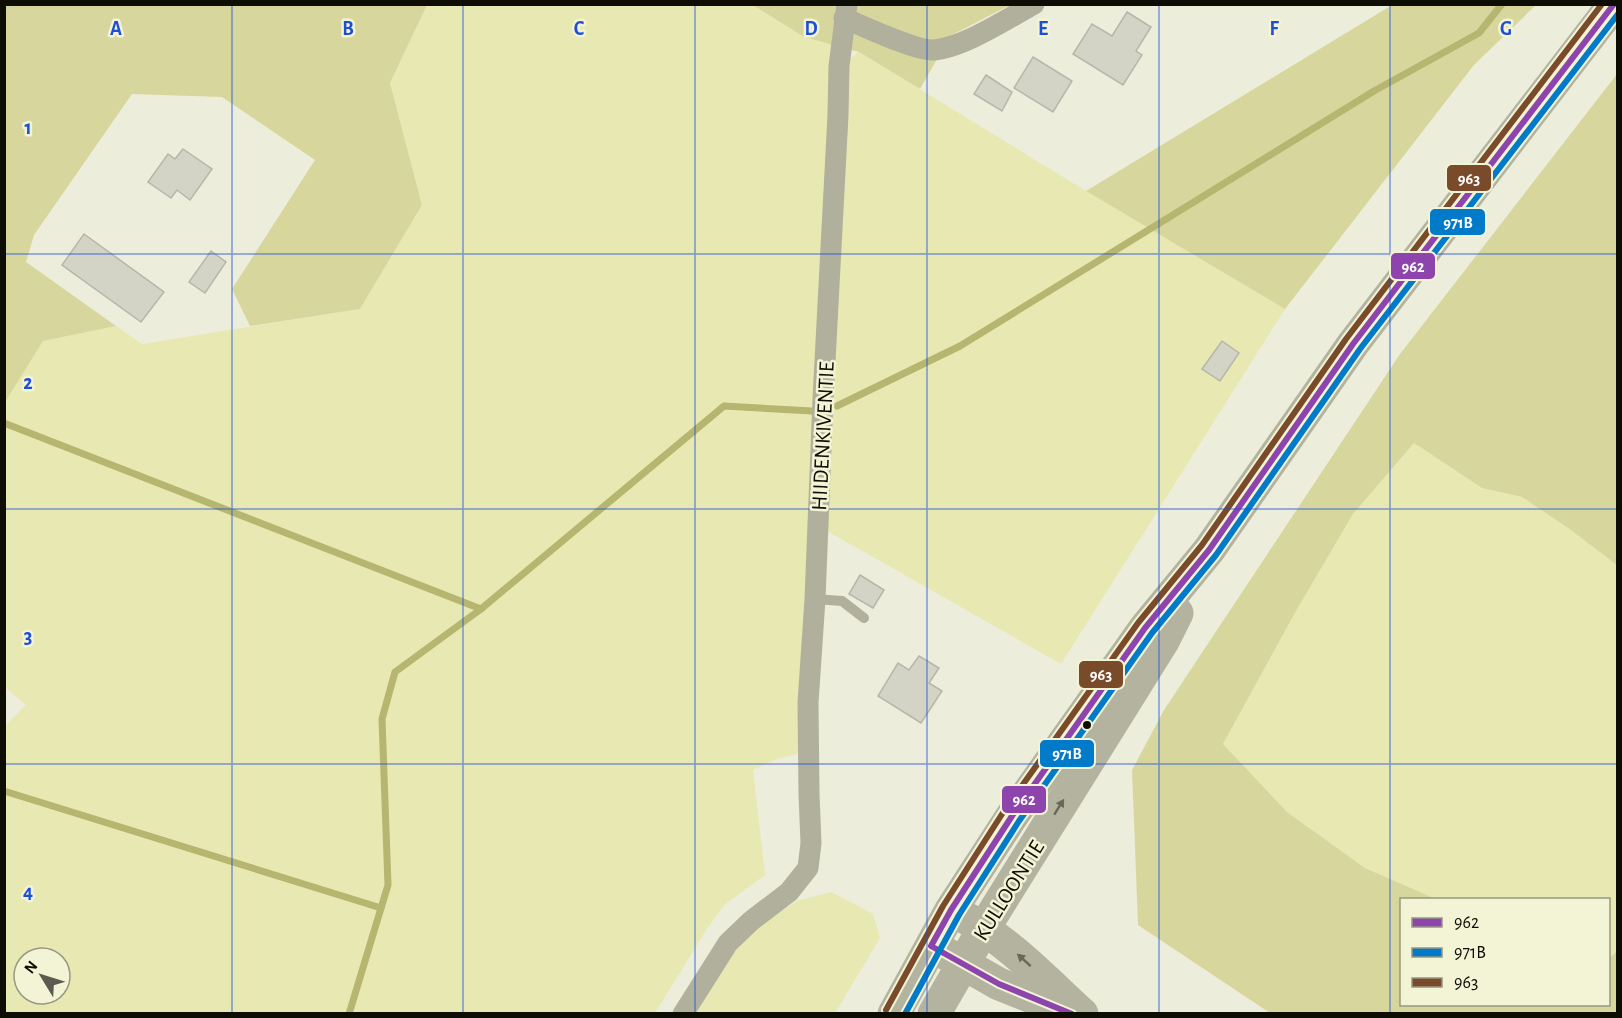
<svg xmlns="http://www.w3.org/2000/svg" width="1622" height="1018" font-family="'Alegreya Sans',sans-serif">
<style>
.green{fill:#e8e8b2;fill-rule:evenodd}
.forest{fill:#d7d79d}
.lines{fill:none;stroke-linecap:round;stroke-linejoin:round}
.stream{stroke:#b6b670;stroke-width:7}
.building{fill:#d3d3c6;stroke:#b6b7a9;stroke-width:1.5}
.lane{stroke:#b0b09c;stroke-width:10}
.street{stroke:#b0b09c;stroke-width:21}
.primary{stroke:#b3b3a0;stroke-width:33}
.bus-1-casing{stroke:#f3f4d5;stroke-width:10}
.bus-2-casing{stroke:#f3f4d5;stroke-width:10}
.bus-3-casing{stroke:#f3f4d5;stroke-width:10}
.bus-1{stroke:#8e44ad;stroke-width:6}
.bus-2{stroke:#007ac9;stroke-width:6}
.bus-3{stroke:#7a4b2a;stroke-width:6}
.oneway{fill:#68685a}
.grid{fill:none;stroke:#1d4ed8;stroke-width:1.5;stroke-opacity:0.55}
.bus-dot{fill:#0d0d04;stroke:#f3f4d5;stroke-width:2}
.labels{text-anchor:middle;stroke-width:5;stroke-linejoin:round;paint-order:stroke}
.street-label{font-size:22px;fill:#0d0d04;stroke:#f3f4d5}
.grid-label{font-size:20px;text-anchor:middle;font-weight:bold;fill:#1d4ed8;stroke:#f3f4d5;stroke-width:5;stroke-linejoin:round;paint-order:stroke}
.line-badge{stroke:#f3f4d5;stroke-width:2}
.badge-label{font-size:16px;text-anchor:middle;font-weight:bold;fill:#fff}
</style>
<rect width="100%" height="100%" fill="#ededdc"/>
<g class="green">
<path d="M 427,5 L 753,5 L 804,37 L 837,46 L 839,66 L 859,52 L 1086,191 L 1285,309 L 1061,664 L 822,528 L 805,752 L 774,760 L 753,770 L 765,875 L 725,904 L 706,930 L 655,1013 L 5,1013 L 5,726 L 26,705 L 5,687 L 4,402 L 43,341 L 116,326 L 142,344 L 360,309 L 422,205 L 390,83 ZM 24,958 L 60,958 L 60,994 L 24,994 Z"/>
<polygon points="1414,443 1482,488 1522,497 1568,528 1617,565 1617,951 1609,958 1608,900 1436,899 1365,868 1287,812 1223,744 1296,611 1353,514"/>
<polygon points="831,892 873,914 880,938 835,1013 696,1014 730,957 757,926 797,901"/>
</g>
<g class="forest">
<polygon points="5,4 427,5 390,83 422,205 360,309 250,326 232,289 315,160 222,97 132,94 34,235 26,262 116,326 43,341 5,402"/>
<polygon points="753,5 1010,5 950,36 920,89 859,52 804,37"/>
<polygon points="1392,5 1536,5 1474,65 1285,309 1086,191"/>
<polygon points="1617,74 1617,565 1568,528 1522,497 1482,488 1414,443 1353,514 1296,611 1223,744 1287,812 1365,868 1436,899 1402,900 1402,1004 1608,1004 1609,958 1617,951 1617,1013 1270,1013 1138,925 1132,770 1164,710 1400,354"/>
</g>
<g class="lines">
<g class="stream">
<polyline points="837,406 960,346 1374,91 1479,33 1502,4"/>
<polyline points="4,423 481,609"/>
<polyline points="4,791 381,908"/>
<polyline points="349,1014 388,885 382,719 395,672 481,609 724,406 812,411"/>
</g>
</g>
<g class="building">
<polygon points="1127,12 1151,27 1136,51 1142,55 1123,85 1073,54 1092,24 1112,36"/>
<polygon points="1033,57 1072,81 1053,112 1014,88"/>
<polygon points="986,75 1012,92 1002,111 974,94"/>
<polygon points="183,149 212,169 190,200 177,190 171,198 148,182 168,154 175,159"/>
<polygon points="84,234 164,292 141,322 62,265"/>
<polygon points="211,251 226,262 205,293 189,282"/>
<polygon points="1222,341 1239,353 1220,381 1202,369"/>
<polygon points="860,575 884,590 873,608 849,594"/>
<polygon points="919,656 939,668 929,683 942,691 921,723 878,696 898,663 909,670"/>
</g>
<g class="lines">
<polyline class="lane" points="815,599 842,601 864,618"/>
<g class="street">
<path d="M 844,18 C 863,26 914,50 932,50 C 961,49 1007,19 1034,4"/>
<polyline points="683,1014 728,943 751,921 789,892 808,868 811,843 809,794 808,703 815,599 823,399 838,115 839,66 847,4"/>
</g>
<g class="primary">
<path d="M 966,918 C 1010,943 1045,980 1082,1014"/>
<polyline points="943,952 999,984 1070,1012"/>
<polyline points="894,1014 951,910 1012,816 1145,628 1209,550 1353,344 1614,4"/>
<polyline points="934,1014 984,928 1163,641 1177,613"/>
</g>
<g class="bus-1-casing">
<polyline id="bus-1" points="1072,1014 999,984 931,946 951,910 1012,816 1145,628 1209,550 1353,344 1614,4"/>
</g>
<g class="bus-2-casing">
<polyline id="bus-2" points="905,1014 959,915 1019,821 1152,633 1216,555 1360,349 1618,14"/>
</g>
<g class="bus-3-casing">
<polyline id="bus-3" points="886,1010 943,906 1004,811 1138,623 1202,545 1346,339 1602,4"/>
</g>
<use href="#bus-1" class="bus-1"/>
<use href="#bus-2" class="bus-2"/>
<use href="#bus-3" class="bus-3"/>
</g>
<defs><path id="oneway-solid" d="M-6-.8H1V-3.2L6.5 0L1 3.2V.8H-6Z" transform="scale(1.5)"/></defs>
<g class="oneway">
<use href="#oneway-solid" transform="translate(1059 807) rotate(-58)"/>
<use href="#oneway-solid" transform="translate(1024 960) rotate(-138)"/>
</g>
<path class="grid" d="M 232,4 L 232,1014M 463,4 L 463,1014M 695,4 L 695,1014M 927,4 L 927,1014M 1159,4 L 1159,1014M 1390,4 L 1390,1014M 4,254 L 1618,254M 4,509 L 1618,509M 4,764 L 1618,764"/>
<circle class="bus-dot" cx="1087" cy="725" r="5"/>
<g class="labels">
<g class="street-label">
<text transform="translate(822 436) rotate(-87)" y="8">HIIDENKIVENTIE</text>
<text transform="translate(1008 890) rotate(-58)" y="8">KULLOONTIE</text>
</g>
</g>
<g class="grid-label">
<text x="116" y="35">A</text>
<text x="348" y="35">B</text>
<text x="579" y="35">C</text>
<text x="811" y="35">D</text>
<text x="1043" y="35">E</text>
<text x="1274" y="35">F</text>
<text x="1506" y="35">G</text>
<text x="28" y="134">1</text>
<text x="28" y="389">2</text>
<text x="28" y="643">3</text>
<text x="28" y="898">4</text>
</g>
<g class="line-badge">
<rect x="1446" y="164" width="46" height="28" rx="6" fill="#7a4b2a"/>
<rect x="1429" y="208" width="57" height="28" rx="6" fill="#007ac9"/>
<rect x="1390" y="252" width="46" height="28" rx="6" fill="#8e44ad"/>
<rect x="1078" y="660" width="46" height="29" rx="6" fill="#7a4b2a"/>
<rect x="1039" y="739" width="56" height="29" rx="6" fill="#007ac9"/>
<rect x="1001" y="785" width="46" height="29" rx="6" fill="#8e44ad"/>
</g>
<g class="badge-label">
<text x="1469" y="184">963</text>
<text x="1458" y="228">971B</text>
<text x="1413" y="272">962</text>
<text x="1101" y="680">963</text>
<text x="1067" y="759">971B</text>
<text x="1024" y="805">962</text>
</g>
<rect width="1622" height="1018" fill="none" stroke="#0d0d04" stroke-width="12"/>
<rect x="1400" y="898" width="210" height="108" fill="#f3f4d5" stroke="#979881" stroke-width="1.5"/>
<rect x="1412" y="918" width="30" height="9" fill="#8e44ad" stroke="#979881" stroke-width="1.5"/>
<text x="1454" y="928" font-size="18" fill="#0d0d04">962</text>
<rect x="1412" y="948" width="30" height="9" fill="#007ac9" stroke="#979881" stroke-width="1.5"/>
<text x="1454" y="958" font-size="18" fill="#0d0d04">971B</text>
<rect x="1412" y="978" width="30" height="9" fill="#7a4b2a" stroke="#979881" stroke-width="1.5"/>
<text x="1454" y="988" font-size="18" fill="#0d0d04">963</text>
<g transform="translate(42 976) rotate(308)"><circle r="28" fill="#f3f4d5" stroke="#979881" stroke-width="1.5"/>
<path d="M0-4.5L10 22L0 15L-10 22Z" fill="#5b5b50"/>
<text y="-9" font-size="16" font-weight="bold" text-anchor="middle" fill="#0d0d04">N</text>
</g>
</svg>
